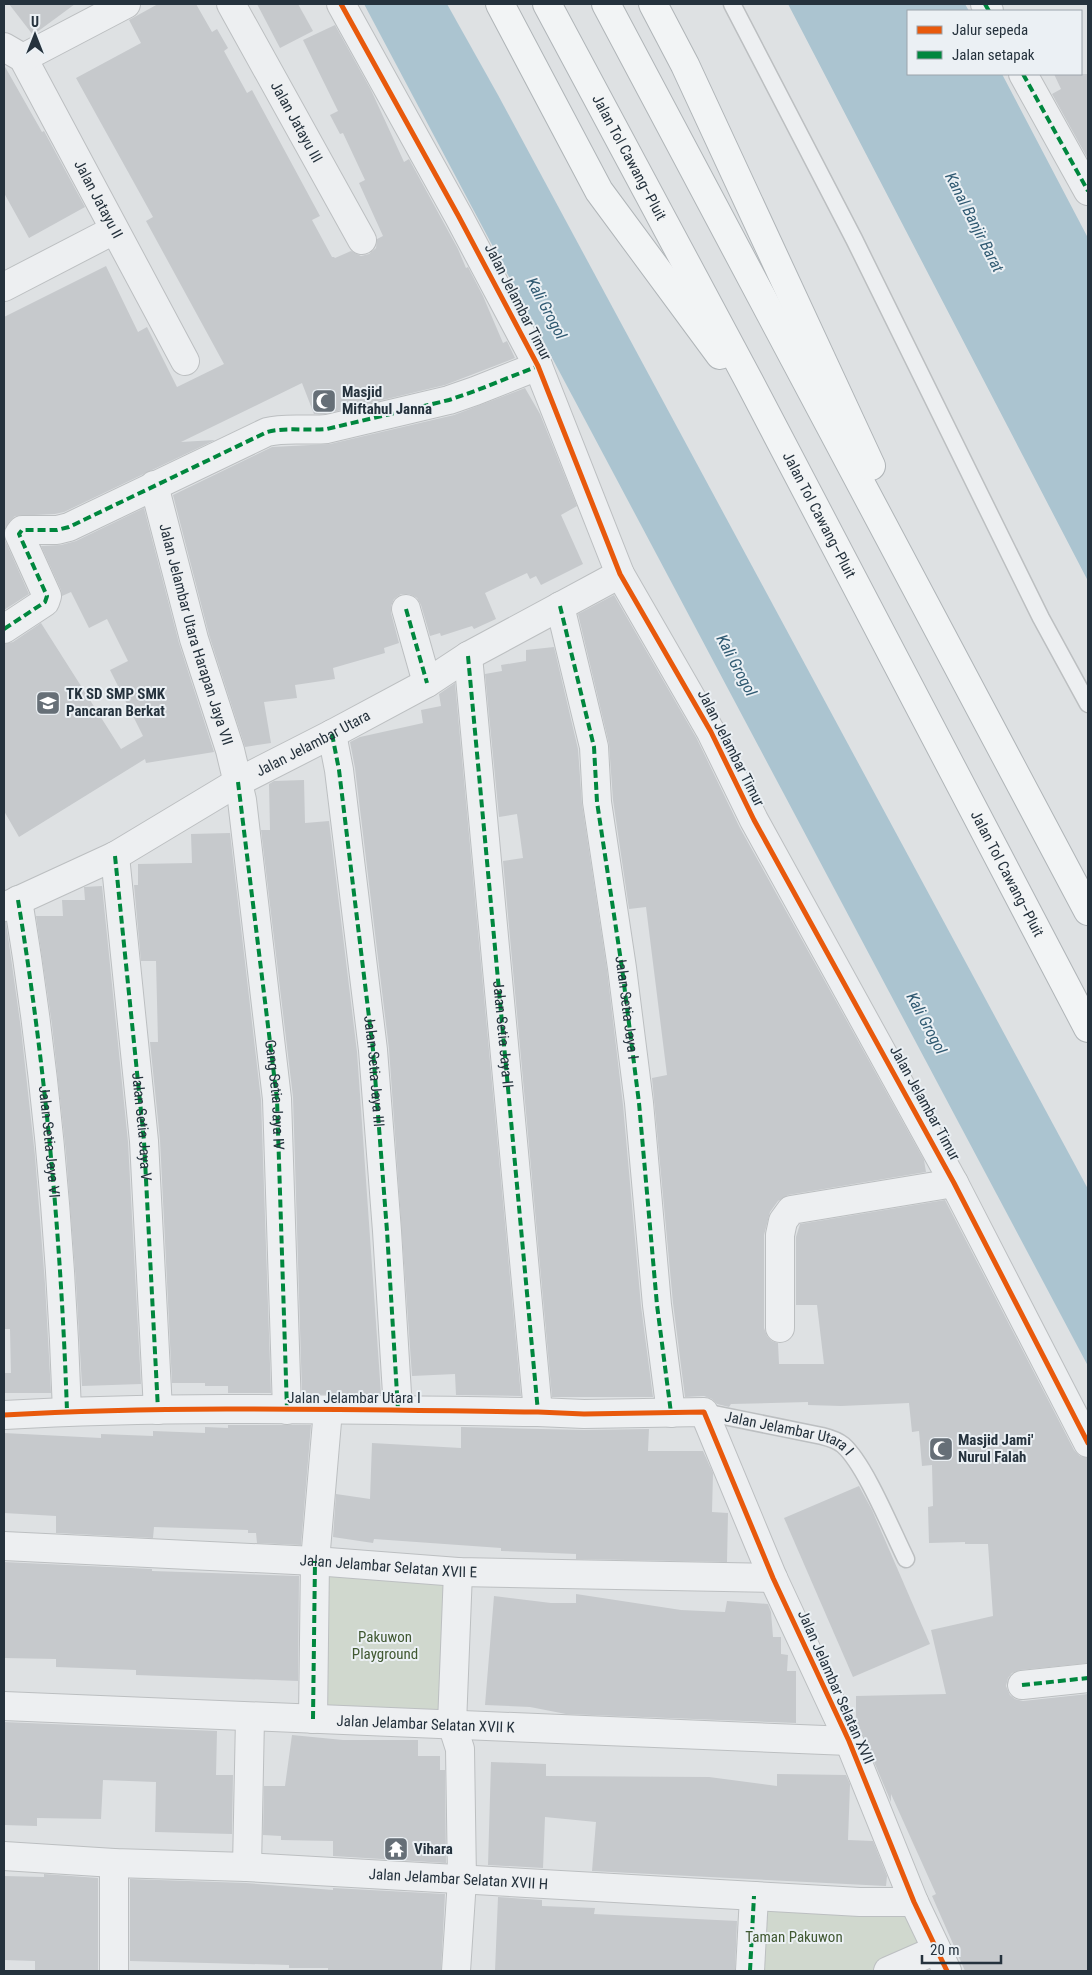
<svg xmlns="http://www.w3.org/2000/svg" width="1092" height="1975" font-family="'Roboto Condensed',sans-serif">
	<style>
		.green { fill: #d0d8ce }
		.water { fill: #abc4d0 }
		.building { fill: #c6c9cc }
		.lines { fill: none; stroke-linecap: round; stroke-linejoin: round }
		.lane-casing { stroke: #bcbfc1; stroke-width: 19 }
		.street-casing { stroke: #bcbfc1; stroke-width: 30 }
		.highway-casing { stroke: #b0b5b8; stroke-width: 30 }
		.lane { stroke: #edeff1; stroke-width: 16 }
		.street { stroke: #edeff1; stroke-width: 28 }
		.highway { stroke: #f2f4f5; stroke-width: 28 }
		.quiet { stroke: #00873e; stroke-width: 4; stroke-dasharray: 8 4; stroke-linecap: butt }
		.cycleway-casing { stroke: #ebf0f4; stroke-width: 8 }
		.cycleway { stroke: #e8590c; stroke-width: 5 }
		.labels { text-anchor: middle; stroke-width: 4; stroke-linejoin: round; paint-order: stroke }
		.street-label { font-size: 15px; fill: #25323d; stroke: #ebf0f4 }
		.poi-label { font-size: 15px; font-weight: bold; fill: #25323d; stroke: #ebf0f4; text-anchor: start }
		.park-label { font-size: 15px; fill: #415932; stroke: #ebf0f4 }
		.water-label { font-size: 16px; font-style: italic; fill: #2f5971; stroke: #ebf0f4 }
	</style>
	<rect width="100%" height="100%" fill="#dee1e3"/>
	<!-- green -->
	<g class="green">
		<polygon points="315,1561 458,1572 452,1724 313,1719"/>
		<polygon points="760,1899 913,1909 936,1952 887,1971 756,1971"/>
	</g>
	<!-- water -->
	<g class="water">
		<polygon points="364,4 447,4 498,95 1088,1189 1088,1366"/>
		<polygon points="788,4 965,4 969,11 908,11 908,74 1002,74 1088,238 1088,581"/>
	</g>
	<!-- building -->
	<g class="building">
		<polygon points="9,4 75,4 33,35"/>
		<polygon points="158,4 196,4 212,32 217,29 228,48 224,51 247,93 252,90 320,216 312,220 332,257 334,257 335,258 351,251 361,256 369,254 376,248 377,239 383,236 359,183 365,180 343,133 340,134 330,115 338,111 303,40 335,25 371,90 404,162 409,159 458,249 466,268 468,267 483,296 503,343 507,341 515,358 445,385 325,414 314,414 302,383 181,442 215,440 64,512 55,514 15,516 10,521 4,531 4,317 106,266 138,332 147,327 177,387 224,364 146,221 153,217 76,78 141,43 129,20"/>
		<polygon points="257,4 298,4 313,31 280,48"/>
		<polygon points="4,65 42,132 44,131 85,207 29,238 4,193"/>
		<polygon points="1054,74 1088,74 1088,159 1052,94 1061,89"/>
		<polygon points="525,388 540,414 577,506 561,515 583,564 541,585 536,576 530,579 527,573 485,593 496,619 474,629 472,626 441,636 440,633 430,636 421,605 417,598 409,594 401,594 394,599 391,606 391,613 399,643 384,648 385,653 333,668 335,679 295,685 297,698 264,702 271,743 245,747 209,635 173,495 272,447 330,444 454,415"/>
		<polygon points="144,508 179,643 214,752 146,763 145,759 19,837 4,811 4,644 13,642 41,623 121,749 143,736 110,670 128,661 107,619 89,628 71,592 62,596 61,590 41,546 61,545 76,541"/>
		<polygon points="4,534 5,540 29,594 4,610"/>
		<polygon points="614,595 697,739 740,828 924,1160 926,1172 788,1195 778,1201 770,1212 764,1235 764,1328 767,1336 772,1341 778,1343 779,1364 824,1364 817,1305 796,1305 796,1237 800,1224 945,1200 1074,1450 1080,1456 1088,1458 1088,1663 1020,1670 1012,1673 1008,1678 1006,1686 1010,1695 1015,1699 1023,1701 1088,1694 1088,1971 965,1971 932,1896 936,1894 891,1794 891,1802 856,1719 856,1696 946,1694 931,1630 993,1616 988,1544 965,1544 965,1542 929,1543 928,1507 933,1506 932,1465 922,1466 919,1431 912,1432 909,1403 841,1406 808,1405 808,1402 731,1404 729,1407 717,1404 712,1399 704,1396 685,1397 673,1303 652,1078 667,1075 646,907 629,909 613,800 609,744 578,614"/>
		<polygon points="554,647 578,749 582,804 607,970 623,1105 641,1306 653,1397 552,1397 503,861 523,858 517,814 499,817 485,674 502,671 501,665 526,661 526,650"/>
		<polygon points="455,683 521,1396 456,1395 455,1374 412,1376 389,1049 355,768 350,742 360,737 423,723 421,710 441,706 439,694"/>
		<polygon points="304,780 305,823 329,821 357,1052 381,1394 302,1394 293,1097 261,830 270,830 269,784 274,781"/>
		<polygon points="230,833 261,1100 271,1393 228,1393 228,1386 205,1386 205,1383 172,1383 160,1140 150,1042 158,1042 156,961 141,961 134,885 138,885 138,864 192,863 191,834"/>
		<polygon points="102,886 128,1142 141,1384 82,1386 76,1282 66,1153 52,1025 36,916 63,916 62,900 85,900 84,887"/>
		<polygon points="4,922 6,922 21,1029 35,1156 45,1284 51,1393 4,1393 4,1373 11,1373 10,1329 4,1329"/>
		<polygon points="228,1425 311,1425 301,1545 257,1543 256,1533 248,1533 248,1530 154,1527 153,1538 56,1533 56,1516 4,1513 4,1433 101,1438 101,1434 153,1436 153,1431 205,1433 205,1427 228,1428"/>
		<polygon points="461,1427 584,1430 649,1429 648,1451 703,1451 713,1473 712,1512 728,1513 727,1562 576,1559 576,1554 501,1551 501,1548 374,1539 373,1543 333,1537 336,1494 370,1499 372,1443 461,1448"/>
		<polygon points="859,1486 872,1510 930,1644 853,1677 784,1518"/>
		<polygon points="4,1562 152,1569 152,1571 299,1576 298,1681 136,1675 136,1670 56,1667 56,1659 4,1658"/>
		<polygon points="576,1594 681,1610 725,1612 727,1601 768,1604 771,1612 773,1637 781,1637 781,1654 788,1655 787,1671 796,1671 796,1723 566,1714 530,1707 485,1705 494,1596 551,1603 576,1603"/>
		<polygon points="4,1722 217,1731 216,1775 233,1775 232,1834 155,1832 156,1782 103,1780 101,1819 37,1818 37,1826 4,1825"/>
		<polygon points="292,1735 343,1740 418,1740 418,1756 440,1756 440,1770 445,1770 446,1863 333,1856 333,1841 281,1840 281,1836 263,1835 264,1786 285,1786"/>
		<polygon points="491,1762 546,1764 546,1776 709,1777 777,1786 777,1774 846,1775 850,1784 848,1840 873,1841 887,1876 886,1886 592,1871 596,1822 545,1817 543,1868 488,1865"/>
		<polygon points="44,1874 98,1878 98,1971 35,1971 35,1961 4,1960 4,1876 44,1877"/>
		<polygon points="130,1879 246,1883 333,1890 333,1888 445,1894 441,1971 328,1971 328,1968 289,1968 289,1965 130,1961"/>
		<polygon points="498,1897 542,1900 542,1906 595,1908 594,1914 737,1921 735,1971 495,1971"/>
	</g>
	<g class="lines">
		<defs>
			<g id="lane">
				<polyline points="732,4 854,239 1041,618 1088,704"/>
				<path id="s1" d="M704,1412L822,1436C830,1438 837,1440 843,1445C865,1464 892,1531 906,1559"/>
			</g>
			<g id="street">
				<path id="s2" d="M231,4L362,240"/>
				<polyline points="341,4 459,217 538,366 620,574 711,732 754,820 954,1183 1088,1443"/>
				<polyline points="985,4 989,11"/>
				<path id="s3" d="M4,47L23,58L185,361"/>
				<polyline points="23,58 126,4"/>
				<polyline points="1023,74 1088,191"/>
				<polyline points="4,287 114,230"/>
				<path id="s4" d="M154,485L194,639L230,750L242,800L277,1099L287,1410"/>
				<path id="s5" d="M560,606L594,747L597,802L622,968L639,1103L657,1305L671,1413"/>
				<polyline points="406,609 427,683"/>
				<path d="M4,629L45,602L47,596L19,534L22,530H57L69,527L267,432C286,427 307,431 327,429L449,400L475,391L538,366"/>
				<polyline points="468,656 538,1412"/>
				<polyline points="332,734 339,770 373,1050 387,1231 398,1410"/>
				<polyline points="115,856 144,1141 158,1410"/>
				<path id="s6" d="M18,900C46,1069 61,1240 67,1411"/>
				<path id="s7" d="M4,907L115,856L238,782L332,734L427,683L468,656L620,574"/>
				<polyline points="780,1328 780,1235 783,1221 791,1210 954,1183"/>
				<path d="M4,1415C181,1405 360,1410 538,1412L584,1414L704,1412L773,1578L849,1741L914,1902L947,1971"/>
				<path id="s8" d="M4,1546L315,1561L458,1572L773,1578"/>
				<polyline points="1022,1685 1088,1678"/>
				<path id="s9" d="M4,1706C285,1720 567,1729 849,1741"/>
				<polyline points="313,1719 315,1561 328,1410"/>
				<path id="s10" d="M4,1856L114,1863L247,1867L860,1902H914"/>
				<polyline points="114,1863 114,1971"/>
				<polyline points="247,1867 250,1718"/>
				<polyline points="456,1971 462,1880 460,1749 452,1724 458,1572"/>
				<polyline points="750,1971 754,1896"/>
				<polyline points="888,1971 936,1950"/>
			</g>
			<g id="highway">
				<polyline points="500,4 599,191 720,355"/>
				<path id="s11" d="M547,4L749,381L1088,1028"/>
				<polyline points="606,4 1088,911"/>
				<polyline points="653,4 685,65 871,466"/>
			</g>
		</defs>
		<!-- lane casing -->
		<use href="#lane" class="lane-casing"/>
		<!-- street casing -->
		<use href="#street" class="street-casing"/>
		<!-- highway casing -->
		<use href="#highway" class="highway-casing"/>
		<!-- lane -->
		<use href="#lane" class="lane"/>
		<!-- street -->
		<use href="#street" class="street"/>
		<!-- highway -->
		<use href="#highway" class="highway"/>
		<!-- quiet -->
		<g class="quiet">
			<polyline points="985,4 989,11"/>
			<polyline points="1023,74 1088,191"/>
			<polyline points="560,606 594,747 597,802 622,968 639,1103 657,1305 671,1413"/>
			<polyline points="406,609 427,683"/>
			<path d="M4,629L45,602L47,596L19,534L22,530H57L69,527L267,432C286,427 307,431 327,429L449,400L475,391L538,366"/>
			<path id="s12" d="M468,656L538,1412"/>
			<path id="s13" d="M332,734L339,770L373,1050L387,1231L398,1410"/>
			<polyline points="238,782 277,1099 287,1410"/>
			<path id="s14" d="M115,856L144,1141L158,1410"/>
			<path d="M18,900C46,1069 61,1240 67,1411"/>
			<polyline points="1022,1685 1088,1678"/>
			<polyline points="313,1719 315,1561"/>
			<polyline points="750,1971 754,1896"/>
		</g>
		<defs>
			<g id="cycleway">
				<polyline points="341,4 459,217 538,366 620,574 711,732 754,820 954,1183 1088,1443"/>
				<path d="M4,1415C181,1405 360,1410 538,1412L584,1414L704,1412L773,1578L849,1741L914,1902L947,1971"/>
			</g>
		</defs>
		<!-- cycleway casing -->
		<use href="#cycleway" class="cycleway-casing"/>
		<!-- cycleway -->
		<use href="#cycleway" class="cycleway"/>
	</g>
	<!-- icons -->
	<defs>
		<symbol id="mosque-square" viewBox="-11 -11 22 22"><rect x="-9" y="-9" width="18" height="18" rx="4" fill="#666f77" stroke="#ebf0f4"/><path d="M3.5-4.9A6 6 0 1 0 3.5 4.9A5 5 0 1 1 3.5-4.9Z" fill="#fff"/></symbol>
		<symbol id="school-square" viewBox="-11 -11 22 22"><rect x="-9" y="-9" width="18" height="18" rx="4" fill="#666f77" stroke="#ebf0f4"/><path d="M0-5L7-2L0 1L-7-2ZM-4 1L0 2.5L4 1V4Q0 6-4 4Z" fill="#fff"/></symbol>
		<symbol id="temple-square" viewBox="-11 -11 22 22"><rect x="-9" y="-9" width="18" height="18" rx="4" fill="#666f77" stroke="#ebf0f4"/><path d="M0-6L5-2H3V0L6.5 2.5H4V6H1.5V3h-3V6H-4V2.5H-6.5L-3 0V-2H-5Z" fill="#fff"/></symbol>
	</defs>
	<g fill-rule="evenodd">
		<use href="#mosque-square" x="310" y="387" width="28" height="28"/>
		<use href="#school-square" x="34" y="689" width="28" height="28"/>
		<use href="#mosque-square" x="927" y="1435" width="28" height="28"/>
		<use href="#temple-square" x="382" y="1835" width="28" height="28"/>
	</g>
	<g class="labels">
		<!-- street labels -->
		<g class="street-label">
			<text dy="5" stroke="none"><textPath href="#s2" startOffset="135">Jalan Jatayu III</textPath></text>
			<text dy="5" stroke="none"><textPath href="#s11" startOffset="174">Jalan Tol Cawang–Pluit</textPath></text>
			<text dy="5" stroke="none"><textPath href="#s3" startOffset="182">Jalan Jatayu II</textPath></text>
			<text transform="translate(518 302) rotate(63)" y="5">Jalan Jelambar Timur</text>
			<text dy="5" stroke="none"><textPath href="#s11" startOffset="579">Jalan Tol Cawang–Pluit</textPath></text>
			<text dy="5" stroke="none"><textPath href="#s4" startOffset="155">Jalan Jelambar Utara Harapan Jaya VII</textPath></text>
			<text dy="5" stroke="none"><textPath href="#s7" startOffset="350">Jalan Jelambar Utara</textPath></text>
			<text transform="translate(731 748) rotate(63)" y="5">Jalan Jelambar Timur</text>
			<text dy="5" stroke="none"><textPath href="#s11" startOffset="984">Jalan Tol Cawang–Pluit</textPath></text>
			<text dy="5" stroke="none"><textPath href="#s5" startOffset="408">Jalan Setia Jaya I</textPath></text>
			<text dy="5" stroke="none"><textPath href="#s12" startOffset="380">Jalan Setia Jaya II</textPath></text>
			<text dy="5" stroke="none"><textPath href="#s13" startOffset="340">Jalan Setia Jaya III</textPath></text>
			<text dy="5" stroke="none"><textPath href="#s4" startOffset="624">Gang Setia Jaya IV</textPath></text>
			<text transform="translate(925 1103) rotate(61)" y="5">Jalan Jelambar Timur</text>
			<text dy="5" stroke="none"><textPath href="#s14" startOffset="272">Jalan Setia Jaya V</textPath></text>
			<text dy="5" stroke="none"><textPath href="#s6" startOffset="244">Jalan Setia Jaya VI</textPath></text>
			<text x="354" y="1403">Jalan Jelambar Utara I</text>
			<text dy="5" stroke="none"><textPath href="#s1" startOffset="88">Jalan Jelambar Utara I</textPath></text>
			<text dy="5" stroke="none"><textPath href="#s8" startOffset="385">Jalan Jelambar Selatan XVII E</textPath></text>
			<text transform="translate(836 1687) rotate(66)" y="5">Jalan Jelambar Selatan XVII</text>
			<text dy="5" stroke="none"><textPath href="#s9" startOffset="422">Jalan Jelambar Selatan XVII K</textPath></text>
			<text dy="5" stroke="none"><textPath href="#s10" startOffset="455">Jalan Jelambar Selatan XVII H</textPath></text>
		</g>
		<!-- poi labels -->
		<g class="poi-label">
			<text x="342" y="397">Masjid<tspan x="342" dy="17">Miftahul Janna</tspan></text>
			<text x="66" y="699">TK SD SMP SMK<tspan x="66" dy="17">Pancaran Berkat</tspan></text>
			<text x="958" y="1445">Masjid Jami'<tspan x="958" dy="17">Nurul Falah</tspan></text>
			<text x="414" y="1854">Vihara</text>
		</g>
		<!-- park labels -->
		<g class="park-label">
			<text x="385" y="1642">Pakuwon<tspan x="385" dy="17">Playground</tspan></text>
			<text x="794" y="1942">Taman Pakuwon</text>
		</g>
		<!-- water labels -->
		<g class="water-label">
			<text transform="translate(975 222) rotate(63)" y="6">Kanal Banjir Barat</text>
			<text transform="translate(547 308) rotate(62)" y="6">Kali Grogol</text>
			<text transform="translate(737 665) rotate(62)" y="6">Kali Grogol</text>
			<text transform="translate(927 1023) rotate(62)" y="6">Kali Grogol</text>
		</g>
	</g>
	<!-- border -->
	<rect width="1092" height="1975" fill="none" stroke="#25323d" stroke-width="10"/>
	<!-- legend -->
	<rect x="907" y="10" width="175" height="65" fill="#ebf0f4" stroke="#9ca4ab"/>
	<rect x="917" y="26" width="25" height="8" fill="#e8590c" stroke="#9ca4ab"/>
	<text x="952" y="35" font-size="15" fill="#25323d">Jalur sepeda</text>
	<rect x="917" y="51" width="25" height="8" fill="#00873e" stroke="#9ca4ab"/>
	<text x="952" y="60" font-size="15" fill="#25323d">Jalan setapak</text>
	<!-- north arrow -->
	<g transform="translate(35 35)" stroke="#ebf0f4" stroke-width="4" paint-order="stroke">
	<path d="M0-4L9 19L0 12L-9 19Z" fill="#25323d"/>
	<text y="-8" font-size="14" font-weight="bold" text-anchor="middle" fill="#25323d">U</text>
	</g>
	<!-- scale -->
	<path d="M922 1955v8h79v-8" fill="none" stroke="#25323d" stroke-width="2.5"/>
	<text x="930" y="1955" font-size="15" fill="#25323d" stroke="#ebf0f4" stroke-width="4" paint-order="stroke">20 m</text>
</svg>
